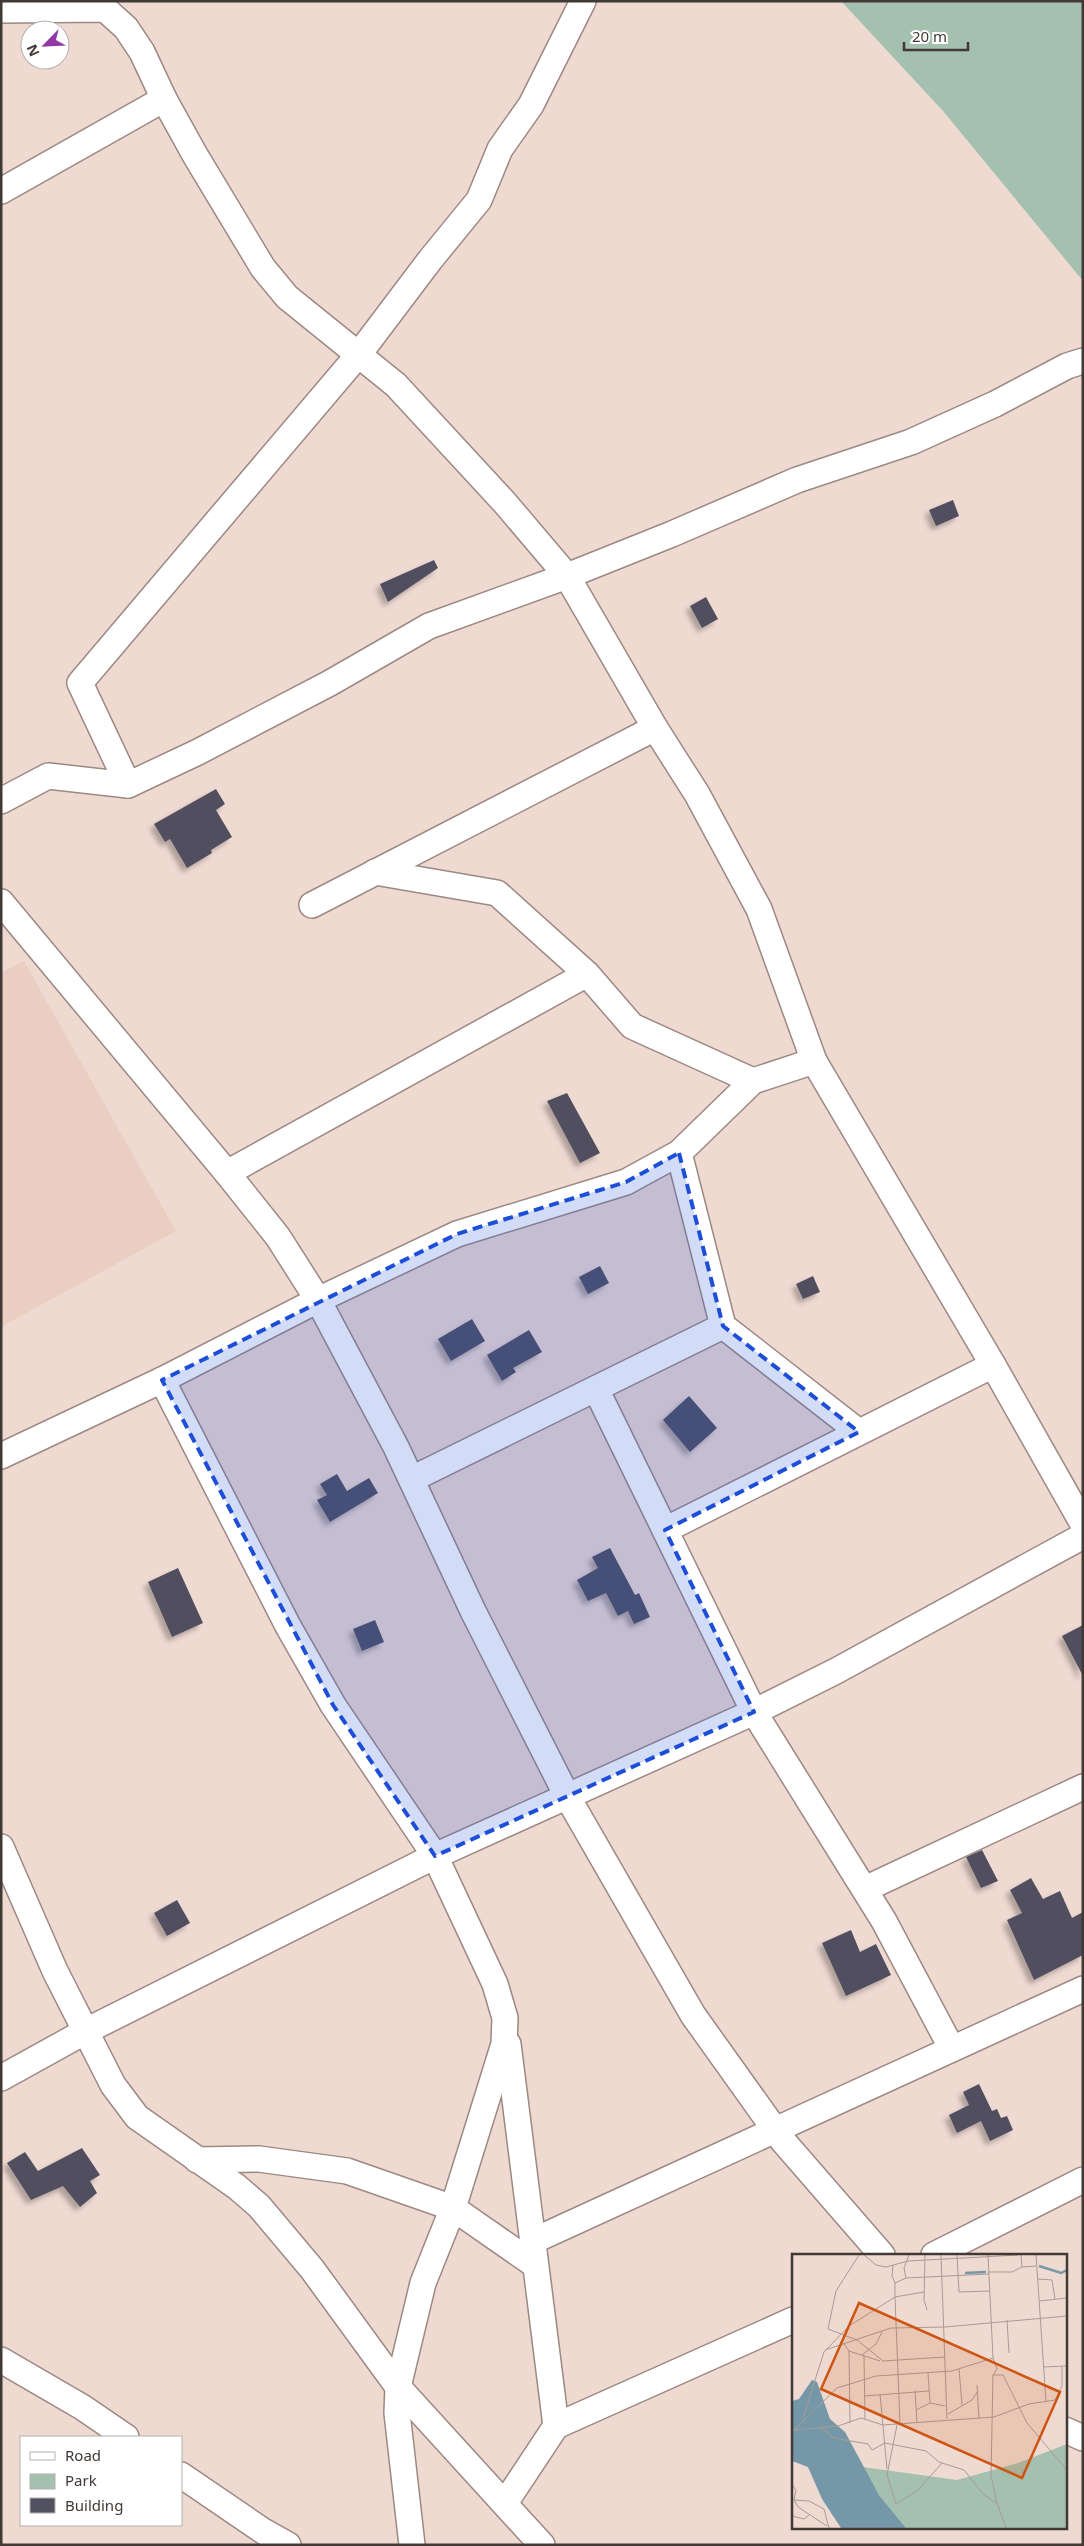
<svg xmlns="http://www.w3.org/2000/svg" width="1084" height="2546" font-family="'Noto Sans',sans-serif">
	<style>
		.built { fill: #eacec2 }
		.green { fill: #a4c1b0 }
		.building { fill: #51505f; filter: url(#shadow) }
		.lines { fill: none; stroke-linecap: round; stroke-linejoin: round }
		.street-casing { stroke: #9c8982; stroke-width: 28 }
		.street { stroke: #fff; stroke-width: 25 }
		.marked { fill: #1d4ed8; fill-opacity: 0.2; stroke: #1d4ed8; stroke-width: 4; stroke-dasharray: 10 6; stroke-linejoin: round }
		.inset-river { fill: none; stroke: #7598a8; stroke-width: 2.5 }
		.inset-road { fill: none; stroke: #a99a93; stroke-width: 1 }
		.view { fill: #cf5412; fill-opacity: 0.15; stroke: #cf5412; stroke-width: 2.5 }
		.inset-edge { fill: none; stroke: #413935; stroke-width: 2.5 }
	</style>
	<defs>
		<filter id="shadow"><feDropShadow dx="-4.5" dy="4.5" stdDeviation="2.5" flood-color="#0004"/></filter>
	</defs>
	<rect width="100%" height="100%" fill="#efdad2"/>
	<!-- built -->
	<polygon class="built" points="24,961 176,1231 1,1327 1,973"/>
	<!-- green -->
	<polygon class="green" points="841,1 1083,1 1083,281 943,111"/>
	<!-- building -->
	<g class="building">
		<polygon points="953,500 959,516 936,526 929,510"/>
		<polygon points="434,560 438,568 388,602 380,584"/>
		<polygon points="706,597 718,619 702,628 690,606"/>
		<polygon points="216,789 225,804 216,810 232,837 211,850 212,853 187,868 170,839 165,842 154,824"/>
		<polygon points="567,1093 600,1153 580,1163 547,1101"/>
		<polygon points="600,1266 609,1283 588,1294 579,1277"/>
		<polygon points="813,1276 820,1292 803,1299 796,1284"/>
		<polygon points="472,1319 485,1341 451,1361 438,1339"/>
		<polygon points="529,1330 542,1352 513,1368 516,1372 502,1381 487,1355"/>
		<polygon points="689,1396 717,1428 690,1452 663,1420"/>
		<polygon points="337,1474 347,1491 369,1478 378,1493 330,1522 317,1500 327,1495 320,1484"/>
		<polygon points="610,1548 635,1595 639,1593 650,1617 634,1624 628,1611 618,1616 606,1593 588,1601 577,1580 598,1568 592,1557"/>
		<polygon points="178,1568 203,1623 172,1637 148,1582"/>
		<polygon points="375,1620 384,1642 362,1651 353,1629"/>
		<polygon points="1083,1625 1083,1676 1062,1636"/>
		<polygon points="982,1850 998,1881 981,1888 966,1857"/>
		<polygon points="1031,1878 1043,1899 1060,1891 1072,1918 1083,1912 1083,1955 1034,1980 1007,1920 1022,1913 1010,1890"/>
		<polygon points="177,1900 190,1923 167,1936 154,1913"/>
		<polygon points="851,1930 860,1952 876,1944 891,1975 846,1996 822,1943"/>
		<polygon points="979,2084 992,2111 997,2109 1001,2118 1007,2116 1013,2130 990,2141 981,2121 957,2133 949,2115 969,2105 963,2092"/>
		<polygon points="82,2148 100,2175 90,2181 97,2193 80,2207 63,2186 31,2200 7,2163 25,2152 38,2171"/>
	</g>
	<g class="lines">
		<defs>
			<g id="street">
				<polyline points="1,10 105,9 126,28 142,52 164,99 195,155 263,268 287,297 396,385 505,503 567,576 655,728 697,794 759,909 814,1061 993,1365 1083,1524"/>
				<polyline points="1,191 164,99"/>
				<polyline points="128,785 80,683 359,354 430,260 479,200 500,149 531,105 583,1"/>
				<polyline points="1,801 48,776 128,785 198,752 330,683 429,626 567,576 672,534 797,480 911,442 995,404 1067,366 1083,361"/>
				<polyline points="375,872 497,893 587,974 632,1026 753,1081"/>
				<polyline points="1,902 227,1173 278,1237 318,1300 396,1447 473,1611 567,1796 693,2015 783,2141 882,2255"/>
				<polyline points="312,905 655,728"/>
				<polyline points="679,1153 723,1326 859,1432"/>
				<polyline points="227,1173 587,974"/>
				<polyline points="162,1380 288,1626 333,1705 435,1856 495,1984 505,2018 504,2044 453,2208 423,2283 398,2387 397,2413 412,2545"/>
				<polyline points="596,1389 754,1712 884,1921 952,2049"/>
				<polyline points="1,1456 162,1380 318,1300 457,1234 626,1182 679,1153 753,1081 814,1061"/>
				<polyline points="412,1479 723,1326"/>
				<polyline points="665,1530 993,1365"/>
				<polyline points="1,1847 55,1971 113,2085 137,2117 237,2187 259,2206 312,2269 398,2387 542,2545"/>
				<polyline points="865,1889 1083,1787"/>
				<polyline points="508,2044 556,2426"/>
				<polyline points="1,2078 86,2031 435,1856 754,1712 836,1671 1083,1536"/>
				<polyline points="197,2160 259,2159 347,2171 453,2208 535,2265"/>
				<polyline points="533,2241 1083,1989"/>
				<polyline points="934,2255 1083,2180"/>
				<polyline points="1,2360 82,2407 126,2437"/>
				<polyline points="1065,2430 1083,2438"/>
				<polyline points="181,2475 263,2531 288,2545"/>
				<polyline points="505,2503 556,2426 793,2320"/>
			</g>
		</defs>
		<!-- street casing -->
		<use href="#street" class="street-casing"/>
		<!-- street -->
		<use href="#street" class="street"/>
	</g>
	<!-- marked area -->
	<path class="marked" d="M679,1153L723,1326L859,1432L665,1530L754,1712L435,1856L333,1705L162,1380L457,1234L626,1182Z"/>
	<!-- overview -->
	<g transform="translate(792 2254)">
		<rect width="275" height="275" fill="#efdad2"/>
		<path d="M275,190V274H114L87,241L71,213L165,226L226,209Z" fill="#a4c1b0"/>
		<path d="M20,126L25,128L38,165L53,178L87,241L114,274H49L30,245L16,213L0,207V147L7,145Z" fill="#7598a8"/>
		<path class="inset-river" d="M247,12L269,19L275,16M173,19L194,18"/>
		<path class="inset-road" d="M67,1L44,37L36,75L65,86L91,107L153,103M72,1L84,11L94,13L116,7L226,1M133,1L132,46L135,56M149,1L155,165M165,1L167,38L198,37M196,1L201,104L205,115L201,121L199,222L205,249M244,1L254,148M101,11L100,22L103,29M230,13L245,12M196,18H220L230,13L229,1M114,24L197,20M246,25L260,26L263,45M247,47L275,44M215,66L217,99M52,90L57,97L58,169M33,96L99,74L153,73L275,62M57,97L88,107M70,101L84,90L90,78M72,102L73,165M251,113L275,112M167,115L170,151M136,119L138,149M201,121H211L235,169L275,216M185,131L187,165M123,137L125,169M88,140L95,215M72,142L137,137M124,156L138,149L153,152M156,160L180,146L186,137M11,164L32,98L57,72L103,43V29L114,24L112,14L117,1M108,170L103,43L132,38M105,171L95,221L104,250L126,236L150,209M29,174L42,184L76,190L80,196L93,189L134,197L147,208L172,216L192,241L204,249M2,176L46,172L69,164L91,171L202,163L237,150L263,146L270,132V113M1,177L45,134L84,122L160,117L201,104M0,231L4,236L2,246L6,253L35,272M2,246L17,247L32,255L37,274M205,249L214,274M0,262L12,265L17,261"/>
		<path class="view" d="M67,49L268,138L230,224L29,135Z"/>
		<rect width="275" height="275" class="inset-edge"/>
	</g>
	<!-- border -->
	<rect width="1084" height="2546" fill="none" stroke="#413935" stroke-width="5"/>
	<!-- legend -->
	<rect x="20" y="2436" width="162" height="90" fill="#ffffff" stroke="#b3b0ae"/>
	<rect x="30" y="2452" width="25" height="8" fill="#ffffff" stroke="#b3b0ae"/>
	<text x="65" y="2461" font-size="15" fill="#413935">Road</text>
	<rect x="30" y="2474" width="25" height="15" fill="#a4c1b0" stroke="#b3b0ae"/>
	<text x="65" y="2486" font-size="15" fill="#413935">Park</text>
	<rect x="30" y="2498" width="25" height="15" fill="#51505f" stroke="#b3b0ae"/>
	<text x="65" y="2511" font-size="15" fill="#413935">Building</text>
	<!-- north arrow -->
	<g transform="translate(45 45) rotate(246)"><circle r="24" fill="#ffffff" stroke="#b3b0ae"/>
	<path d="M0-4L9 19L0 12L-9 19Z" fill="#9038a4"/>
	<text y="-8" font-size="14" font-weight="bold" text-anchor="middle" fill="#413935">N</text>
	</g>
	<!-- scale -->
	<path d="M904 42v8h64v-8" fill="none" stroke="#413935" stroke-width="2.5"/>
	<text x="912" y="42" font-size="15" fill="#413935" stroke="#ffffff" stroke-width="4" paint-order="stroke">20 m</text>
</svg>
